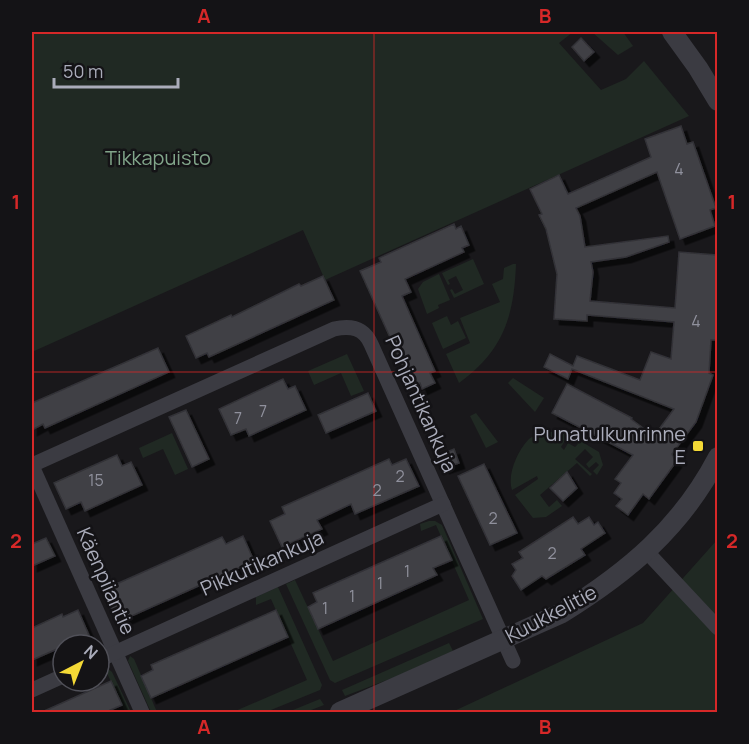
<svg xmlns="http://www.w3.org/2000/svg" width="749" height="744" font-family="Manrope,sans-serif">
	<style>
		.green { fill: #202923 }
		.building { fill: #404045; stroke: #333237; stroke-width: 1.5; filter: url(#shadow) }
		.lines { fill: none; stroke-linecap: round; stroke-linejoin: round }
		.minor { stroke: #3b3b42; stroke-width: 15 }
		.tertiary { stroke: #3b3b42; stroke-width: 20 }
		.grid { fill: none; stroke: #d62828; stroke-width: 1.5; stroke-opacity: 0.55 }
		.poi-dot { fill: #f4d936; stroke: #141316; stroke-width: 2 }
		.labels { text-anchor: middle; stroke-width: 5; stroke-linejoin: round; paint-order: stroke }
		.number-label { font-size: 16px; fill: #90919d }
		.park-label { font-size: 20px; fill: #81a58a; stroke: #141316 }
		.street-label { font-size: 20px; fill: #aaacba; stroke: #141316 }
		.poi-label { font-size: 20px; fill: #aaacba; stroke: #141316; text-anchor: end }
		.neatline { fill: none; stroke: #d62828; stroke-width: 2 }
		.grid-label { font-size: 20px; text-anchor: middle; font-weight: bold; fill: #d62828 }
	</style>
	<defs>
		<filter id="shadow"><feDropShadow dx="5.5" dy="5.5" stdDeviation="0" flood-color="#0009"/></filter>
	</defs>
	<rect width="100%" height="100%" fill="#19181b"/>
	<!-- green -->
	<g class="green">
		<polygon points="32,32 573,32 559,43 601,90 626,79 644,61 689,116 325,280 303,230 32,352"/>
		<polygon points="592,32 623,32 633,46 618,55"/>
		<polygon points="473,259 484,284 454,298 450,290 452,289 455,294 463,290 456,276 448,280 450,284 448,285 442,273"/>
		<path d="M513,264H516C514,317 503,351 459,383L446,354L470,343L460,318L500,302L492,284L503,279L504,268Z"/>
		<polygon points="439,274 450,300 438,305 439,308 427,314 418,289 423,282"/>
		<polygon points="447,316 451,325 458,321 466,338 443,349 432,323"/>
		<polygon points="347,354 364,391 351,396 341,373 314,385 308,371"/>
		<polygon points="513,378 544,398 535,412 508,383"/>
		<polygon points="476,413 498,442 486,448 470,416"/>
		<path d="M546,432H561L569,434L561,447L564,450L568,443L575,447L578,444L571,439L572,436L599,452L603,465L597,475L593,471L599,465L596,462L589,468L586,464L593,457L585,449L575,459L592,474L590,476L577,463L540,495L549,507L557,500L562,506L546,517L533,518L515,495L538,479L537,476L512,490C507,475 517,452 528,440C532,436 540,434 546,432Z"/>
		<polygon points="172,433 188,469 175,475 163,449 143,458 139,448"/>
		<polygon points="429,521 435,521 442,525 483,619 335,683 330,680 286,584 295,580 333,661 469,600 436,525 421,531 420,524"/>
		<polygon points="717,540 717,712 452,712 643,623"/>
		<polygon points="278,587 322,685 320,690 266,712 233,712 307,680 271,599 256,605 256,597"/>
		<polygon points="449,643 453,651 395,677 345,696 342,690"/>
		<polygon points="130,656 134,659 157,712 151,712 128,661"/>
		<polygon points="99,668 107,668 112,672 131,712 125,712 106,671 99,674"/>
		<polygon points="320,699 324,705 306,712 288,712"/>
	</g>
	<!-- building -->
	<g class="building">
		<polygon points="581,38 594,52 584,61 572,47"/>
		<polygon points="681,126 687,144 693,142 716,208 710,210 715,226 680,239 657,172 576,208 580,216 585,247 668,236 669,242 626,257 591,262 593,272 590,301 675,308 679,252 717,255 717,340 711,340 709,373 713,375 696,422 672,454 676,462 649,499 643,494 628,515 616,506 622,499 614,493 621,483 615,479 633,455 552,413 567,384 632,418 631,419 654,436 674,409 572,369 568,379 544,367 550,354 573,366 577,356 640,380 651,352 671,359 674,322 587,315 587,321 554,319 557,274 546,229 539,215 542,214 530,189 559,175 568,194 651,157 645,139"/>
		<polygon points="454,224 456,229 461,226 469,245 462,248 464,252 405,279 411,292 402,296 435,371 430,373 435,383 422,389 420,383 412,386 360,271 381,262 379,258"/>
		<polygon points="323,276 334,300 209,357 207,353 196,358 186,336 231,315 232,317 299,284 301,286"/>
		<polygon points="158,348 169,372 45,428 43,424 32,430 32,403"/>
		<polygon points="283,379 288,389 295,386 306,410 249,436 246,429 231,435 219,409"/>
		<polygon points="368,393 376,411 326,433 318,415"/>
		<polygon points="186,410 209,459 192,467 169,417"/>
		<polygon points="454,449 459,463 444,468 440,455"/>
		<polygon points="117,455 122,466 131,462 142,485 85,511 81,502 66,509 54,483"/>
		<polygon points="389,459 392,465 406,459 419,486 355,514 351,504 317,520 322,529 282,547 270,521 285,514 282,507"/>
		<polygon points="484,464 517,533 490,545 458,476"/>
		<polygon points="567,472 577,488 563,501 550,488"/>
		<polygon points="573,517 578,524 589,517 594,525 598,522 605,533 581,549 585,555 546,579 542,576 521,590 512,576 516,570 512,564 523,558 519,552"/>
		<polygon points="243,536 254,561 125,619 120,609 113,612 103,590 222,537 226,544"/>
		<polygon points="441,536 452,560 433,568 437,575 318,629 308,607 317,602 313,593"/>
		<polygon points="46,538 55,556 32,566 32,544"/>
		<polygon points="78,610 89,635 32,660 32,628 62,614 63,617"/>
		<polygon points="276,610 288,637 151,698 141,676 153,670 151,665"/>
		<polygon points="111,681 122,705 106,712 42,712"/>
	</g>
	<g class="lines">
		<!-- minor -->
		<g class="minor">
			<path d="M32,465L334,329C351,325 364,328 371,344L513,661"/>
			<polyline points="32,466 142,712"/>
			<polyline points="647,552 718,628"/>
			<polyline points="99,660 443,504"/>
			<polyline points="32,690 63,676"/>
		</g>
		<!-- tertiary -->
		<g class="tertiary">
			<polyline points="672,32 698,68 718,101"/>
			<path d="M340,712L562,613C628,572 681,528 718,457"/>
		</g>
	</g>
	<!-- grid -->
	<path class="grid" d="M374,32V712M32,372H718"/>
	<!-- markers -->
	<rect class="poi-dot" x="692" y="440" width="12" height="12" rx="3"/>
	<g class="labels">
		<!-- number labels -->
		<g class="number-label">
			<text x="679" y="175">4</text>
			<text x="696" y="327">4</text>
			<text x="263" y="417">7</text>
			<text x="238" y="424">7</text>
			<text x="400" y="482">2</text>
			<text x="96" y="486">15</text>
			<text x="377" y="496">2</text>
			<text x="493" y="524">2</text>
			<text x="552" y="559">2</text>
			<text x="407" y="577">1</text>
			<text x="380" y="589">1</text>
			<text x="352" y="602">1</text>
			<text x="325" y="614">1</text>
		</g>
		<!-- park labels -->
		<g class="park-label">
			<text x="158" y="165">Tikkapuisto</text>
		</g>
		<!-- street labels -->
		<g class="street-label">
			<text transform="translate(421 404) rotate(66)" y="7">Pohjantikankuja</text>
			<text transform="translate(262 563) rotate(-24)" y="7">Pikkutikankuja</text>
			<text transform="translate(106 581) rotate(66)" y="7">Käenpiiantie</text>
			<text transform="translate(551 614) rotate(-28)" y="7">Kuukkelitie</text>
		</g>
		<!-- poi labels -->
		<g class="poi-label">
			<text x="686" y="441">Punatulkunrinne<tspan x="686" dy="23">E</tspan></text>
		</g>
	</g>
	<!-- border -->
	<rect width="749" height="744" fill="none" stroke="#141316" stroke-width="66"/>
	<!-- north arrow -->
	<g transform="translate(81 663) rotate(42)"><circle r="28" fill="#141316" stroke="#505058" stroke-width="1.5"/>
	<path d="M0-4.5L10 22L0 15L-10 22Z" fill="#f4d936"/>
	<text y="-9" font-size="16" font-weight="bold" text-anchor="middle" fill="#aaacba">N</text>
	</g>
	<!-- scale -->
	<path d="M54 78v9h124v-9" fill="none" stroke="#aaacba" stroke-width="3"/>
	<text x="63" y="78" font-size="18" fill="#aaacba" stroke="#141316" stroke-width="4.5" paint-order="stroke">50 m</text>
	<rect x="33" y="33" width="683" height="678" class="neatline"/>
	<g class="grid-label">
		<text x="204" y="23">A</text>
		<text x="545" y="23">B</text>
		<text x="16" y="209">1</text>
		<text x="732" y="209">1</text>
		<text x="16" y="548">2</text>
		<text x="732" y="548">2</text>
		<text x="204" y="734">A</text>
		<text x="545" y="734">B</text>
	</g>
</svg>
